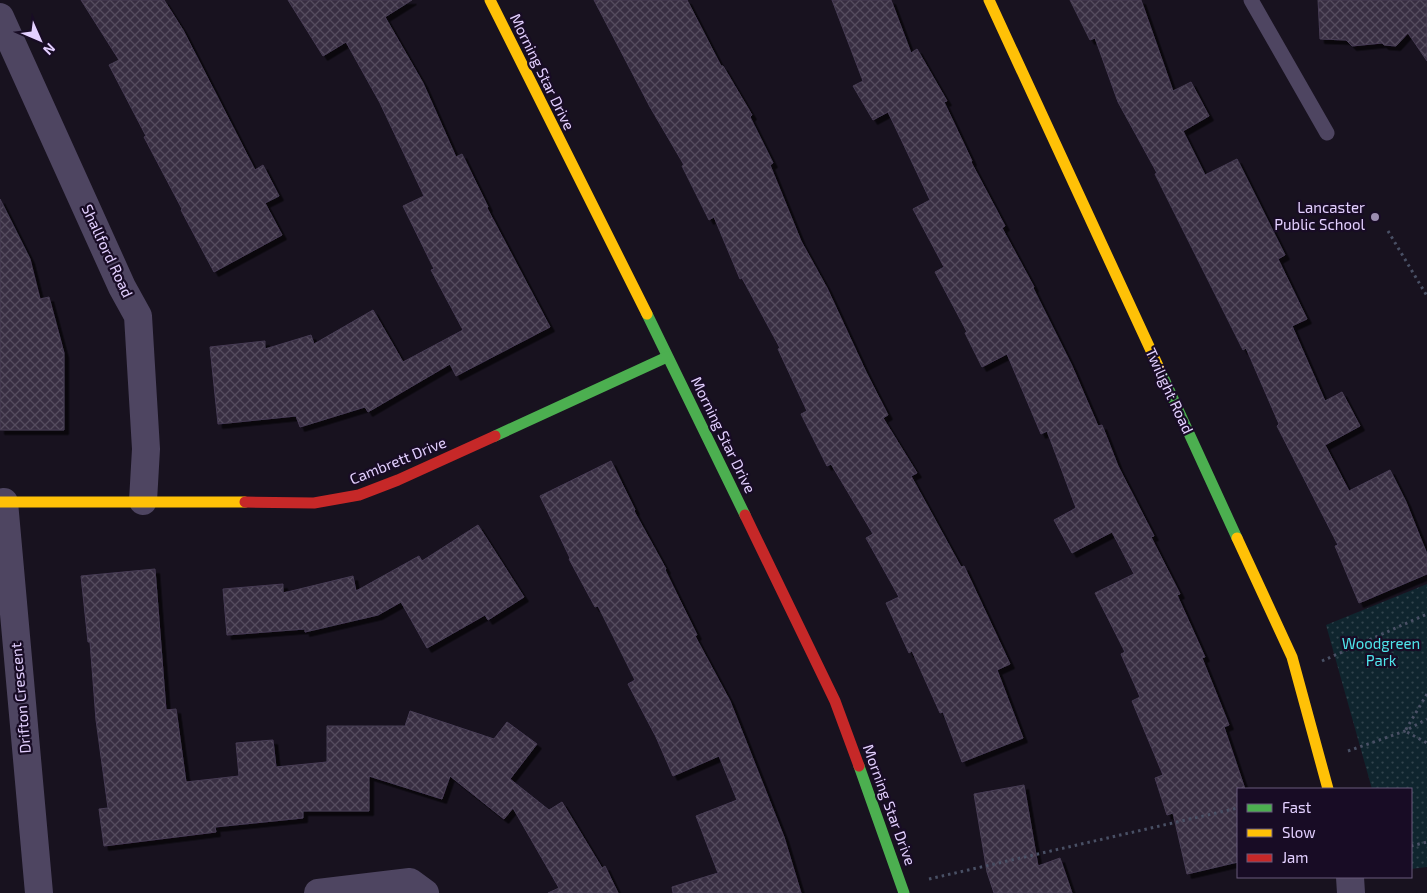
<svg xmlns="http://www.w3.org/2000/svg" width="1427" height="893" font-family="'Exo 2',sans-serif">
	<style>
		.park { fill: url(#park-dots) }
		.building { fill: url(#building-cross-hatch); stroke: #473c54; filter: url(#shadow) }
		.lines { fill: none; stroke-linecap: round; stroke-linejoin: round }
		.path { stroke: #495065; stroke-width: 3; stroke-dasharray: 2.5 4; stroke-linecap: butt }
		.lane { stroke: #4e4561; stroke-width: 15 }
		.street { stroke: #4e4561; stroke-width: 28 }
		.fast { stroke: #4caf50; stroke-width: 11 }
		.slow { stroke: #ffc107; stroke-width: 11 }
		.jam { stroke: #c62828; stroke-width: 11 }
		.poi-dot { fill: #9c8eb1; stroke: #180c25; stroke-width: 2 }
		.labels { text-anchor: middle; stroke-width: 4.5; stroke-linejoin: round; paint-order: stroke }
		.street-label { font-size: 15px; fill: #e3d0ff; stroke: #180c25 }
		.poi-label { font-size: 15px; fill: #e3d0ff; stroke: #180c25; text-anchor: end }
		.park-label { font-size: 15px; fill: #4fe6ec; stroke: #180c25 }
	</style>
	<defs>
		<pattern id="park-dots" width="8" height="8" patternUnits="userSpaceOnUse" patternTransform="scale(1.25)"><rect width="8" height="8" fill="#0f252e"/><path d="M2 2h.1M6 6h.1" fill="none" stroke="#32444d" stroke-width="1.8" stroke-linecap="round"/></pattern>
		<pattern id="building-cross-hatch" width="8" height="8" patternUnits="userSpaceOnUse" patternTransform="scale(1.25)"><rect width="8" height="8" fill="#382f42"/><path d="M0 0l8 8M0 8l8-8" fill="none" stroke="#554c5e"/></pattern>
		<filter id="shadow"><feDropShadow dx="4.5" dy="4.5" stdDeviation="0" flood-color="#0009"/></filter>
	</defs>
	<rect width="100%" height="100%" fill="#18121f"/>
	<!-- park -->
	<polygon class="park" points="1427,584 1427,867 1411,869 1411,789 1372,789 1326,625"/>
	<!-- building -->
	<g class="building">
		<polygon points="81,0 164,0 183,30 255,170 263,165 279,196 265,203 282,235 214,272 181,210 182,209 144,137 146,136 109,65 119,60"/>
		<polygon points="288,0 412,0 385,17 423,83 456,157 462,154 488,207 487,208 550,327 456,376 450,364 368,412 365,407 300,427 296,416 218,424 210,347 265,341 265,349 311,335 314,344 373,310 403,362 463,330 431,270 434,269 403,206 424,196 380,103 346,42 323,56"/>
		<polygon points="594,0 687,0 721,66 723,66 752,115 750,117 773,163 770,165 801,241 827,288 866,372 888,415 883,418 917,473 911,476 961,567 964,566 1010,664 997,670 1023,738 962,762 943,712 940,713 912,651 909,653 886,603 899,597 866,538 873,534 831,464 827,466 801,414 807,411 778,349 780,348 742,278 740,279 714,217 709,220 682,166 684,165 650,107"/>
		<polygon points="832,0 891,0 911,53 917,49 947,101 944,102 972,161 971,162 1005,226 1002,228 1034,287 1033,288 1072,366 1098,426 1102,425 1118,466 1154,536 1151,537 1180,594 1177,595 1205,657 1202,658 1229,725 1224,727 1245,789 1238,789 1238,862 1187,874 1173,813 1167,815 1155,778 1163,775 1132,701 1140,697 1121,654 1125,652 1095,593 1134,574 1112,532 1072,553 1054,520 1076,508 1047,431 1041,434 1007,354 982,367 965,333 967,332 935,272 944,267 913,209 930,200 888,112 873,120 853,86 863,81"/>
		<polygon points="1070,0 1141,0 1173,91 1191,82 1209,116 1183,131 1205,175 1237,159 1285,255 1278,259 1307,319 1292,326 1325,401 1342,392 1360,426 1325,445 1349,491 1390,470 1406,502 1427,554 1427,574 1359,603 1335,546 1338,545 1277,426 1279,424 1246,348 1243,350 1155,174 1157,173 1118,102 1095,38 1090,40"/>
		<polygon points="1318,0 1427,0 1427,61 1408,33 1396,46 1384,45 1382,43 1352,46 1346,40 1320,39"/>
		<polygon points="0,199 30,259 40,299 49,297 64,353 64,430 0,430"/>
		<polygon points="611,461 635,510 634,511 666,569 665,570 697,635 695,636 730,701 784,837 801,893 673,893 672,887 718,873 696,816 737,800 719,756 673,776 656,737 628,684 635,680 598,606 595,607 569,559 570,558 540,496"/>
		<polygon points="478,525 524,597 488,620 485,615 427,648 401,602 378,615 305,632 305,629 227,635 223,589 283,584 283,593 353,576 356,591 419,556 422,561"/>
		<polygon points="155,569 166,710 176,709 186,782 239,776 236,743 273,740 276,767 327,762 327,726 405,726 410,711 494,739 507,722 537,744 510,779 549,810 562,802 602,868 605,866 618,893 548,893 559,888 513,808 504,819 450,776 442,799 369,776 369,811 303,811 303,818 215,827 216,832 104,846 99,809 108,808 96,720 90,642 88,642 81,576"/>
		<polygon points="1024,785 1038,866 1060,858 1072,893 994,893 987,872 974,794"/>
	</g>
	<g class="lines">
		<!-- path -->
		<g class="path">
			<polyline points="1388,231 1427,296"/>
			<polyline points="1322,661 1427,614"/>
			<polyline points="1427,694 1405,731 1427,743"/>
			<polyline points="1348,751 1405,731 1427,719"/>
			<polyline points="1411,846 1427,842"/>
			<polyline points="929,879 1238,808"/>
		</g>
		<!-- lane -->
		<polyline class="lane" points="1251,0 1327,133"/>
		<!-- street -->
		<g class="street">
			<polyline points="0,17 122,287 138,316 146,449 143,501"/>
			<polyline points="4,502 39,893"/>
			<polyline points="1350,877 1351,893"/>
			<polyline points="318,893 410,882 425,893"/>
		</g>
		<!-- fast -->
		<g class="fast">
			<polyline points="647,314 745,515"/>
			<polyline points="1159,368 1237,538"/>
			<polyline points="495,436 667,357"/>
			<polyline points="859,766 904,893"/>
		</g>
		<!-- slow -->
		<g class="slow">
			<polyline points="490,0 647,314"/>
			<polyline points="989,0 1159,368"/>
			<polyline points="0,502 245,502"/>
			<polyline points="1237,538 1292,657 1328,789"/>
		</g>
		<!-- jam -->
		<g class="jam">
			<polyline points="245,502 314,503 359,495 398,480 495,436"/>
			<polyline points="745,515 835,701 859,766"/>
		</g>
	</g>
	<!-- markers -->
	<circle class="poi-dot" cx="1375" cy="217" r="5"/>
	<g class="labels">
		<!-- street labels -->
		<g class="street-label">
			<text transform="translate(542 72) rotate(64)" y="5">Morning Star Drive</text>
			<text transform="translate(107 251) rotate(65)" y="5">Shallford Road</text>
			<text transform="translate(1169 391) rotate(65)" y="5">Twilight Road</text>
			<text transform="translate(723 435) rotate(64)" y="5">Morning Star Drive</text>
			<text transform="translate(398 461) rotate(-22)" y="5">Cambrett Drive</text>
			<text transform="translate(21 698) rotate(-95)" y="5">Drifton Crescent</text>
			<text transform="translate(889 805) rotate(70)" y="5">Morning Star Drive</text>
		</g>
		<!-- poi labels -->
		<g class="poi-label">
			<text x="1365" y="213">Lancaster<tspan x="1365" dy="17">Public School</tspan></text>
		</g>
		<!-- park labels -->
		<g class="park-label">
			<text x="1381" y="649">Woodgreen<tspan x="1381" dy="17">Park</tspan></text>
		</g>
	</g>
	<!-- legend -->
	<rect x="1237" y="788" width="175" height="90" fill="#180c25" stroke="#695a7c"/>
	<rect x="1247" y="804" width="25" height="8" fill="#4caf50" stroke="#695a7c"/>
	<text x="1282" y="813" font-size="15" fill="#e3d0ff">Fast</text>
	<rect x="1247" y="829" width="25" height="8" fill="#ffc107" stroke="#695a7c"/>
	<text x="1282" y="838" font-size="15" fill="#e3d0ff">Slow</text>
	<rect x="1247" y="854" width="25" height="8" fill="#c62828" stroke="#695a7c"/>
	<text x="1282" y="863" font-size="15" fill="#e3d0ff">Jam</text>
	<!-- north arrow -->
	<g transform="translate(40 40) rotate(135)" stroke="#180c25" stroke-width="4" paint-order="stroke">
	<path d="M0-4L9 19L0 12L-9 19Z" fill="#e3d0ff"/>
	<text y="-8" font-size="14" font-weight="bold" text-anchor="middle" fill="#e3d0ff">N</text>
	</g>
</svg>
